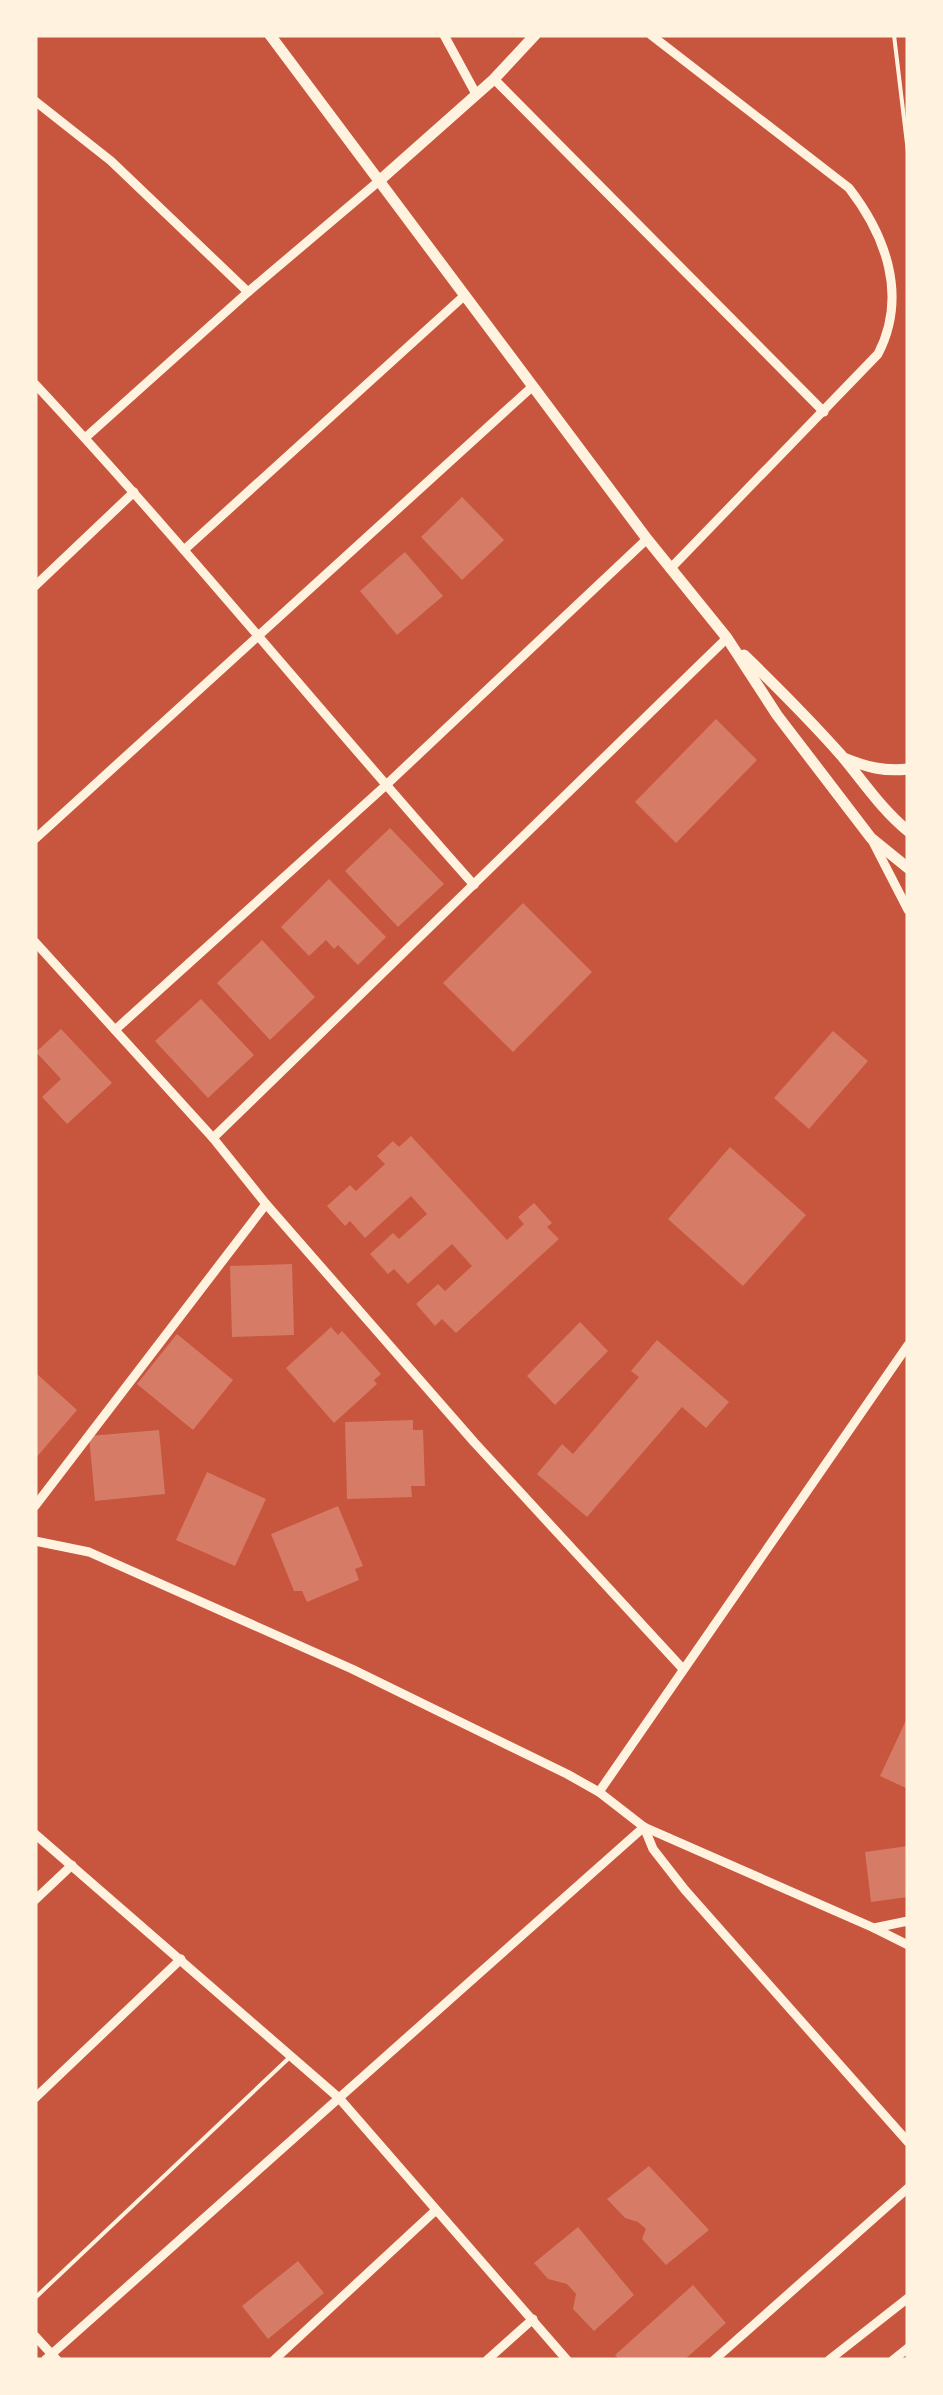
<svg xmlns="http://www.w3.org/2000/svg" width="943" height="2395" font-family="'Work Sans',sans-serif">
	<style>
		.building { fill: #d67c66 }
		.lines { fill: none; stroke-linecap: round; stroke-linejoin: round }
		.path { stroke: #fff3e0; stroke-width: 4 }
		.service { stroke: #fff3e0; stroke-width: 4 }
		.minor { stroke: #fff3e0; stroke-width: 9 }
		.tertiary { stroke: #fff3e0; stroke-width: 11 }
	</style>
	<rect width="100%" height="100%" fill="#c8553d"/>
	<!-- building -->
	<g class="building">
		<polygon points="462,497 504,540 462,580 421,537"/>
		<polygon points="405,552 443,596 397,635 360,591"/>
		<polygon points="716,719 757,760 676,843 635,802"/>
		<polygon points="390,828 444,884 398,927 345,871"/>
		<polygon points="329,879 386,937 358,965 338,945 334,949 326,940 309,956 281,927"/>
		<polygon points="523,903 592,972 513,1052 443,983"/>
		<polygon points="262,940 315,997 270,1040 217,983"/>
		<polygon points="201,999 254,1055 208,1098 155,1041"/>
		<polygon points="61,1029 112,1083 67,1124 42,1097 61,1079 36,1052"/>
		<polygon points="833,1031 868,1061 809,1129 774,1098"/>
		<polygon points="411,1136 507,1240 524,1224 518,1217 534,1203 552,1223 547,1227 559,1239 456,1333 442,1319 435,1326 416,1304 438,1284 445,1291 472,1266 452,1244 408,1284 394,1269 388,1274 370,1254 393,1233 399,1239 427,1214 411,1196 365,1238 350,1221 345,1226 327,1206 350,1185 356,1191 385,1164 377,1156 393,1141 399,1147"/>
		<polygon points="730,1147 806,1215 743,1286 668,1219"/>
		<polygon points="292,1264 294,1335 232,1337 230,1266"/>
		<polygon points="580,1322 608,1351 555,1405 527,1376"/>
		<polygon points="331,1327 338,1335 342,1331 381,1374 374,1380 377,1384 334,1423 286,1368"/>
		<polygon points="177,1334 233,1380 193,1430 137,1384"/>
		<polygon points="657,1340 729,1402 706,1428 682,1407 587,1517 537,1474 562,1444 573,1454 639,1377 631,1371"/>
		<polygon points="37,1374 77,1410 35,1459 35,1376"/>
		<polygon points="413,1420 413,1430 423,1430 425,1486 411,1486 412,1497 347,1499 345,1422"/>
		<polygon points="159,1430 165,1494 95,1501 89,1436"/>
		<polygon points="207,1472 266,1499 235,1566 176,1540"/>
		<polygon points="338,1506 363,1566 355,1569 359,1580 307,1602 302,1591 294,1591 271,1534"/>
		<polygon points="908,1716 908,1789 880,1776"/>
		<polygon points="908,1846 908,1897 871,1902 865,1852"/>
		<polygon points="649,2166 709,2230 666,2265 642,2239 646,2229 638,2222 625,2218 607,2199"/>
		<polygon points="578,2227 634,2295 594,2331 573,2309 576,2294 567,2284 548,2279 534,2263"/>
		<polygon points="298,2261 324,2293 268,2339 242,2306"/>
		<polygon points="693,2285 726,2323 684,2360 620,2360 615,2355"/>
	</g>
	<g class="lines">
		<!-- path -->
		<polyline class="path" points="894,35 908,152"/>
		<!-- service -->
		<polyline class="service" points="35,2298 290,2057"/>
		<!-- minor -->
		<g class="minor">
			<polyline points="444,35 476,94"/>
			<path d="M651,35L849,188C886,236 908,296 878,354L670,569"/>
			<polyline points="494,79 824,412"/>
			<polyline points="35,101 111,161 248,292"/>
			<path d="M35,384C186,546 326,719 474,885"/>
			<polyline points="85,438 248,292 379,181"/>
			<polyline points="184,550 465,295"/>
			<polyline points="35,586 134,492"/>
			<polyline points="35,839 533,386"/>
			<polyline points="872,840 908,910"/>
			<polyline points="35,942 213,1138 266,1204 474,1442 683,1669"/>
			<polyline points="115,1030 385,786 647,539"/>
			<polyline points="213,1138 727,638"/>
			<polyline points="35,1506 266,1204"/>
			<polyline points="35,1541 89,1552 352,1669 567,1774 599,1792 644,1827 874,1928 908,1945"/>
			<polyline points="599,1792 908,1345"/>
			<polyline points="644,1827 653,1849 685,1890 908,2142"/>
			<polyline points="35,1834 339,2098 644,1827"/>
			<polyline points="35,1900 72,1865"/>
			<polyline points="874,1928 908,1921"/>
			<polyline points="35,2098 181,1959"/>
			<polyline points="35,2336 57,2360"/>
			<polyline points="45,2360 339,2098 567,2360"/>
			<polyline points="274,2360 436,2210"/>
			<polyline points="487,2360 533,2319"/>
			<polyline points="714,2360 908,2188"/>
			<polyline points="829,2360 908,2298"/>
			<polyline points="893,2360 908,2348"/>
		</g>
		<!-- tertiary -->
		<g class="tertiary">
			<polyline points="270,35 647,539 727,638 777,715 871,838 908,868"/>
			<polyline points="379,181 494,79 535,35"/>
			<path d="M744,655C777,687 810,720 841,755C863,781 881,809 908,831"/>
			<path d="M844,758C866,767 885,772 908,769"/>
		</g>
	</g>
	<!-- border -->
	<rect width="943" height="2395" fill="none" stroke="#fff3e0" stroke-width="75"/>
</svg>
